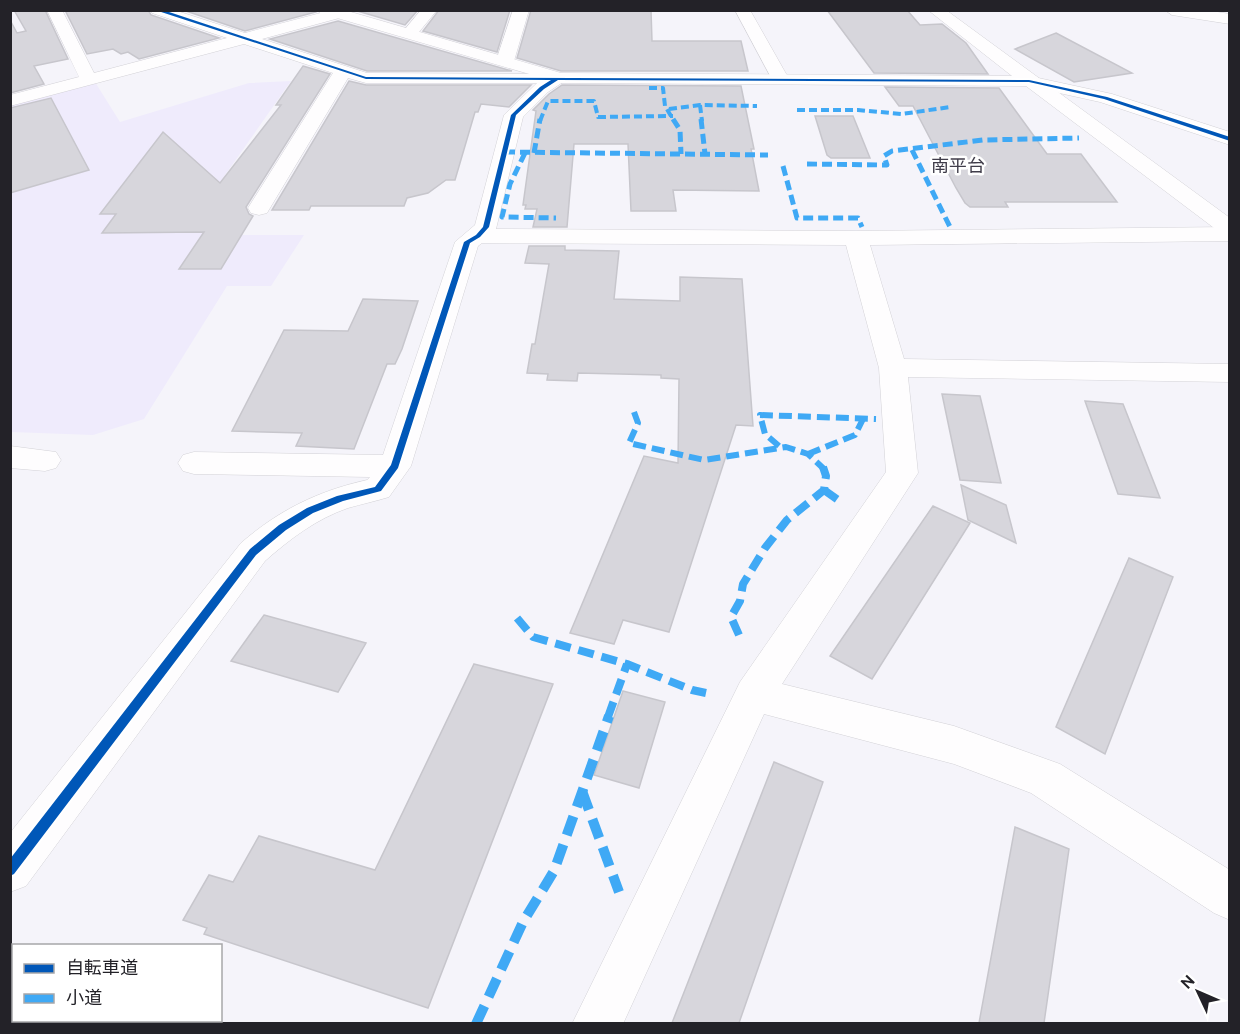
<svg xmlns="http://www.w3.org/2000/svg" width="1240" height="1034" font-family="Ubuntu,'Noto Sans JP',sans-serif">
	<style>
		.built { fill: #efebfc }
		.building { fill: #d7d6dc; stroke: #c7c6cc; stroke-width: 1.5 }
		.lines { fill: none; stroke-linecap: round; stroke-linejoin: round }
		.street-casing { stroke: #d3d2d7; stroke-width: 1 }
		.secondary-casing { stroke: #d3d2d7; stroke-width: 1 }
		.street { fill: #fefdfe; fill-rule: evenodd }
		.secondary { fill: #fefdfe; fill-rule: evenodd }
		.quiet-far4 { stroke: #3fa9f5; stroke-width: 4; stroke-dasharray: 8 4; stroke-linecap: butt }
		.quiet-far3 { stroke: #3fa9f5; stroke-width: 5; stroke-dasharray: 10 5; stroke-linecap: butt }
		.quiet-far2 { stroke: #3fa9f5; stroke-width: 6; stroke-dasharray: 13 6; stroke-linecap: butt }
		.quiet-far1 { stroke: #3fa9f5; stroke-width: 8; stroke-dasharray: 16 8; stroke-linecap: butt }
		.quiet { stroke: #3fa9f5; stroke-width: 10; stroke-dasharray: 20 10; stroke-linecap: butt }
		.cycleway-casing { stroke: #fff; stroke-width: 4 }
		.cycleway { fill: #0057b8; fill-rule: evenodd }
		.labels { text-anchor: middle; stroke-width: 5; stroke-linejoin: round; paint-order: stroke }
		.far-neighbourhood-label { font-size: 18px; fill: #403d4a; stroke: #fff }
	</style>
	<rect width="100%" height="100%" fill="#f5f4fa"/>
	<!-- built -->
	<polygon class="built" points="291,81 190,225 209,235 304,235 271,286 227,286 144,419 93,435 11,432 11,104 95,82 120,122 249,83"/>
	<!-- building -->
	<g class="building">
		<polygon points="14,10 45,10 68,59 34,66 44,84 10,93 10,20 17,33 26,31"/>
		<polygon points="65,10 148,10 151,15 219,38 139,59 128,52 121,54 113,49 87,54"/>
		<polygon points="183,10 316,10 316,12 245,31"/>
		<polygon points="354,10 418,10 405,25"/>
		<polygon points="439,10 510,10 497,52 423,31"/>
		<polygon points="531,10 651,10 652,41 741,41 748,71 561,71 517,58"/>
		<polygon points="827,10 907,10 920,25 942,24 966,43 988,74 874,73"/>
		<polygon points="338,21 512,71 367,71 270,39"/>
		<polygon points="1056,33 1132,73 1074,82 1015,49"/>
		<polygon points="303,66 330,74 246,207 249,214 253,216 221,269 179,269 204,232 102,233 116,214 100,214 163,132 220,183 281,105 276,105"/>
		<polygon points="349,81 366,85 531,85 509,107 481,104 478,112 475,112 455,180 446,180 428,193 407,198 404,206 311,206 309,210 272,210"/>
		<polygon points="562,85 741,86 754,149 751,149 759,191 673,190 676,211 631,211 628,144 574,144 567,227 533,227 537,209 525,209 526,205 523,205 536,111 533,110 549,94"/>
		<polygon points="885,87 999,88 1047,154 1081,154 1117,202 1005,202 1008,207 970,207 965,203 956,188 913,106 899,106"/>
		<polygon points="51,98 89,170 10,193 10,108"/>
		<polygon points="815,116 853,116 870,158 831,158 827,155"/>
		<polygon points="529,246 565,246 565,250 619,251 614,299 680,301 680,277 742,279 753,426 736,425 669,632 623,620 614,644 570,633 644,456 678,463 679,379 661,378 661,375 578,373 577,381 547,380 548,374 527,373 532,344 535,344 549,264 525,263"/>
		<polygon points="363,299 418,301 402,349 395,364 387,364 354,449 296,446 302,433 232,431 284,330 348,331"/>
		<polygon points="942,394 980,396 1001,483 960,480"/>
		<polygon points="1085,401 1123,404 1160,498 1118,494"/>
		<polygon points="961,485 1006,505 1016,543 968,520"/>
		<polygon points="933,506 970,523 872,679 830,656"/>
		<polygon points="1129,558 1173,577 1105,754 1056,727"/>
		<polygon points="264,615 366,643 338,692 231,661"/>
		<polygon points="474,664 553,684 428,1008 204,934 207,928 183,920 209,875 233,882 259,836 375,870"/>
		<polygon points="623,691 665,702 639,788 594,775"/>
		<polygon points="774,762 823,782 739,1023 672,1023"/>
		<polygon points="1015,827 1069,849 1044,1023 979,1023"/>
	</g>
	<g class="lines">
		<defs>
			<g id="street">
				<path d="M47,10H62L94,73L227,38L152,13L150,10H174L245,33L332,10H349L343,17L262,39L367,73L566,74L569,78L548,92L523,117L496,229L856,231L1230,227V241L870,245L904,359L1230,364V382L908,377L918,473L782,684L954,726L1060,764L1230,870V920L1214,913L1031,793L954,764L764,714L623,1024H572L740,682L886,472L879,368L846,245L482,243L478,246L411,466L389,497C376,501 362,504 348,508C316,519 290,539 265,561L26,886L10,892V833L241,543C279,510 318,491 367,480L370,477L194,474L183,471L178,463L183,455L194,452L383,455L455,242L475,225L504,115L537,83H366L348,78L267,213L259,215L251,213L248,208L333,73L244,44L10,106V95L79,77Z"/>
				<polygon points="421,10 437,10 415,37 403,37 401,34"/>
				<polygon points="513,10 529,10 514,61 511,65 499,65 496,61"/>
				<polygon points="735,10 750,10 789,79 786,83 774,83"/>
				<polygon points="1165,10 1205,10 1230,14 1230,24 1172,15"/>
				<polygon points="1029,76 1112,94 1230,132 1230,145 1100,102 1023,85 1020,81 1023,77"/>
				<polygon points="10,446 56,452 61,460 56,468 45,471 10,468"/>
				<polygon points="10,980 14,981 14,1020 78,1020 79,1024 10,1024"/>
			</g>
			<polygon id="secondary" points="318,10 344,10 561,73 1012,76 928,10 946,10 1230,218 1230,236 1222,234 1026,86 560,83 320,13"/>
		</defs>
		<!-- street casing -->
		<use href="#street" class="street-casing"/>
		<!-- secondary casing -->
		<use href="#secondary" class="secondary-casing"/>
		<!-- street -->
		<use href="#street" class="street"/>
		<!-- secondary -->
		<use href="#secondary" class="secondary"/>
		<!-- quiet-far4 -->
		<g class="quiet-far4">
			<polyline points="649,88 663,88 665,106 674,121"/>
			<polyline points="700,105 702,121"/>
			<polyline points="669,109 700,105 757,106"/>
			<polyline points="797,110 858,110 902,114 950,107"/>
			<polyline points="540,121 548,101 594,101 598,117 673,116"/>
		</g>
		<!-- quiet-far3 -->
		<g class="quiet-far3">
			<polyline points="673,119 680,130 681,154"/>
			<polyline points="701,119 705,154"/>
			<polyline points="912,150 950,227"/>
			<polyline points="505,152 768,155"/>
			<polyline points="525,153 510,184 502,217 556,218"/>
			<polyline points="534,153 540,119"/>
			<polyline points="807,164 887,165 884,156 892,151 983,140 1079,138"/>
			<polyline points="783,166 797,218 858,218 862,227"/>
		</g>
		<!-- quiet-far2 -->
		<g class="quiet-far2">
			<polyline points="634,412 638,423 629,443 704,460 786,447 808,454 824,469"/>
			<polyline points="779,446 765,434 760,415 876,419"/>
			<polyline points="808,454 855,435 863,419"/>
		</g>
		<!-- quiet-far1 -->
		<g class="quiet-far1">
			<polyline points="824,490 841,502"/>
			<polyline points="517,618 533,637 627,664 692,690 706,693"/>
			<polyline points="739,635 731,617 740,601 743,584 765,548 787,520 824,490 826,476 823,467"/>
			<polyline points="608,717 627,664"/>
		</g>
		<!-- quiet -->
		<g class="quiet">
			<polyline points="582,791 619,892"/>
			<polyline points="476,1024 523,922 554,871 609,716"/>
		</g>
		<defs>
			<polygon id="cycleway" points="155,10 163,10 366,77 1029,80 1107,97 1230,137 1230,141 1104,99 1029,82 558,80 544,89 516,115 489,227 480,237 470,243 398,468 381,491 343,501 313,513 286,530 256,555 14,874 10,876 10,859 250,549 279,525 307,508 337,496 375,487 391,465 464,242 476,235 483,227 511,115 540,87 551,80 366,79"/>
		</defs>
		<!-- cycleway casing -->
		<use href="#cycleway" class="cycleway-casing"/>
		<!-- cycleway -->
		<use href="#cycleway" class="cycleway"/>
	</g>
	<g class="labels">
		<!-- far-neighbourhood labels -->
		<g class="far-neighbourhood-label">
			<text x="958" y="172">南平台</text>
		</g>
	</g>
	<!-- border -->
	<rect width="1240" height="1034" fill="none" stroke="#232228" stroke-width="24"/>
	<!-- legend -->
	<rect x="12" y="944" width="210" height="78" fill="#ffffff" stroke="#a7a7a9" stroke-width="1.5"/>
	<rect x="24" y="964" width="30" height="9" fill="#0057b8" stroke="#a7a7a9" stroke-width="1.5"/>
	<text x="66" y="974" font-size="18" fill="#232228">自転車道</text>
	<rect x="24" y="994" width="30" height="9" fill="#3fa9f5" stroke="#a7a7a9" stroke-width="1.5"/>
	<text x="66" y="1004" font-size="18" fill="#232228">小道</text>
	<!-- north arrow -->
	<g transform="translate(1198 992) rotate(314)" stroke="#ffffff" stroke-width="4.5" paint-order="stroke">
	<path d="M0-4.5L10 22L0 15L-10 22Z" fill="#232228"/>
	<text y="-9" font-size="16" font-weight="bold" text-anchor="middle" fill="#232228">N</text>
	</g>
</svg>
